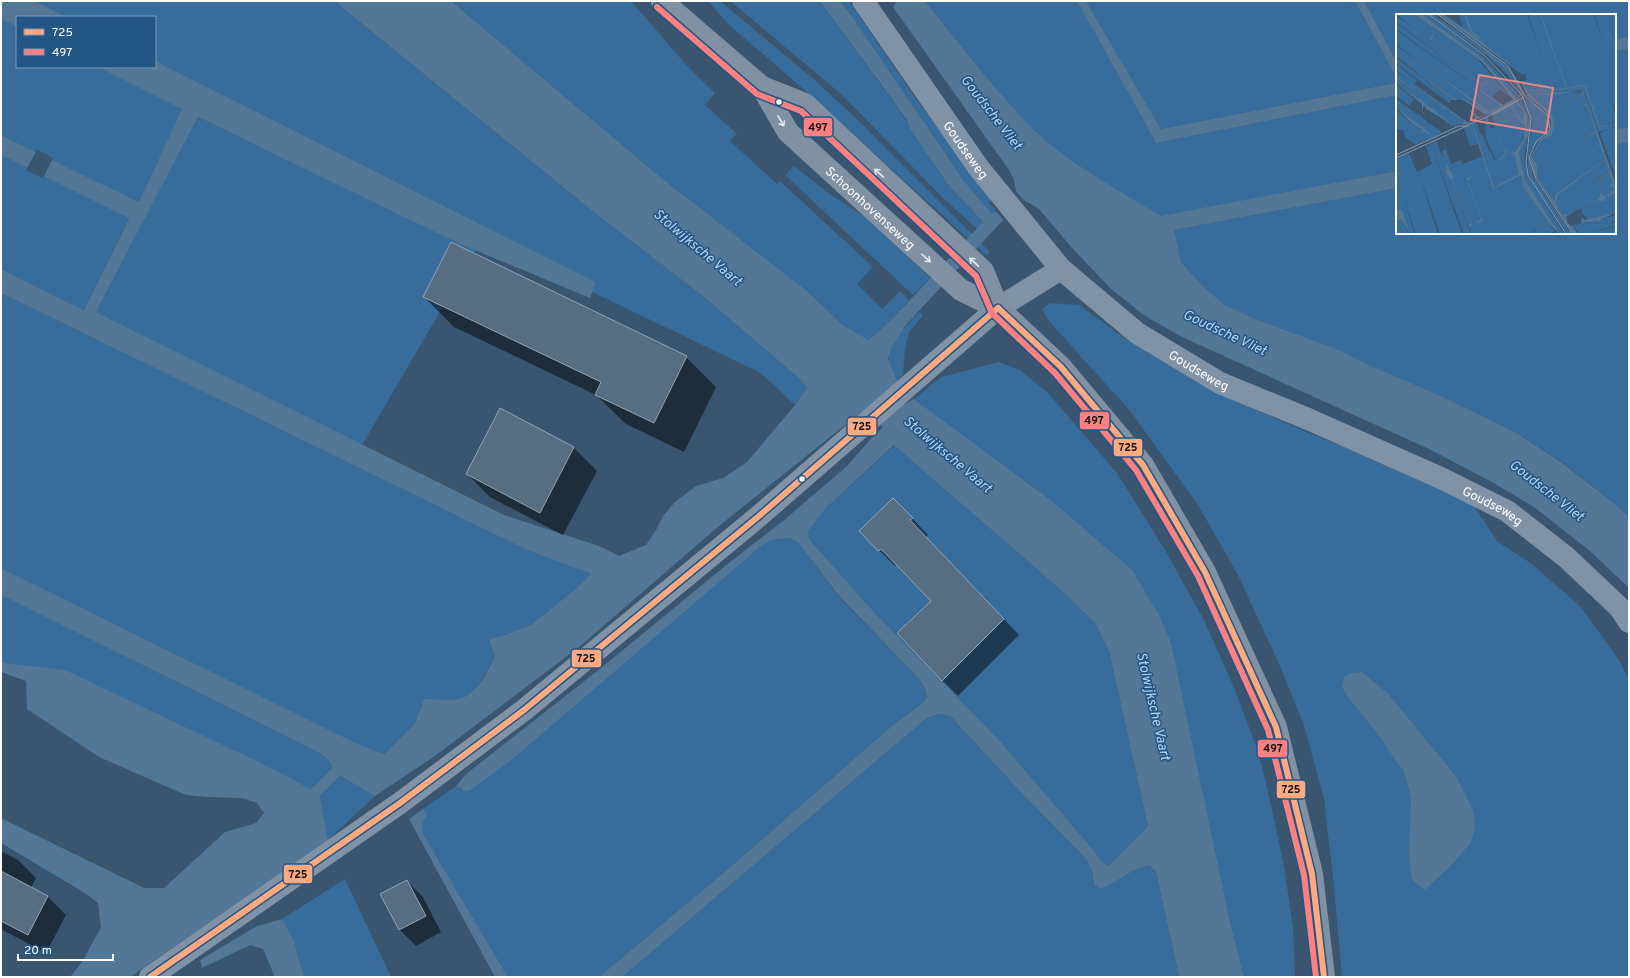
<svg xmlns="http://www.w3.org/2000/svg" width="1630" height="978" font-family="Overpass,sans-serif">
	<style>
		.green { fill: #376c9b; fill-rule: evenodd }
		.water { fill: #537797; fill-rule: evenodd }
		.pier { fill: #39556f }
		.shadow { fill: #0007 }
		.building { fill: #576d81; stroke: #93a4b3 }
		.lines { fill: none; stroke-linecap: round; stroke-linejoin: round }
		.minor { stroke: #8092a5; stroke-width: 22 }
		.major { stroke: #7f91a2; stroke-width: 22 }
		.bus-1-casing { stroke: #235685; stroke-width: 9 }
		.bus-2-casing { stroke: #235685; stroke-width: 9 }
		.bus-1 { stroke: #ffa980; stroke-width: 6 }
		.bus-2 { stroke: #ff8080; stroke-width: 6 }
		.oneway { stroke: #e5e9ec }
		.bus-dot { fill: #fff; stroke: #235685; stroke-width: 1.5 }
		.labels { text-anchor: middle; stroke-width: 3; stroke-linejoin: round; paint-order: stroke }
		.street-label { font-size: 13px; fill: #fff; stroke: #235685 }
		.water-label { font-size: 14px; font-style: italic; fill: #b8d6f0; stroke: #235685 }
		.inset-river { fill: none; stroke: #537797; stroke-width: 2 }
		.inset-road { fill: none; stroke: #8899a9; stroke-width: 1 }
		.view { fill: #e88989; fill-opacity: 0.15; stroke: #e88989; stroke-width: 2 }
		.inset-edge { fill: none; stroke: #fff; stroke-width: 2 }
		.line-badge { stroke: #235685; stroke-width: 1.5 }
		.pale-badge-label { font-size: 11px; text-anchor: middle; font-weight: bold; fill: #111 }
	</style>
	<rect width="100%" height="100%" fill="#39556f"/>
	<!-- green -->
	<g class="green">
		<polygon points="35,1 334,1 595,213 704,297 800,379 807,388 795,405 761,373 592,292 596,282 155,61 155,17 67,17"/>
		<polygon points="451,1 631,1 689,68 715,93 705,105 737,134 730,141 777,184 780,181 873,267 857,284 882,309 900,291 909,300 894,317 869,340 843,325 807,291 664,180"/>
		<polygon points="708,1 720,1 817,82 863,125 990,252 987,256 816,100 728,24"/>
		<polygon points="730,1 820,1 907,121 910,129 949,186 983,222 977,229 942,197 842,95"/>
		<polygon points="840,1 849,1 919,103 991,199 989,203 996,211 992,214 964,181 853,18"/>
		<path d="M925,1H1077L1156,143L1397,95V171L1161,217C1120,191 1068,163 1033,129C994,89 960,44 925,1Z"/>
		<polygon points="1086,1 1355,1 1394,73 1395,83 1161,129"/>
		<polygon points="1364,1 1629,1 1629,36 1615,40 1615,15 1397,15 1397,62"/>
		<polygon points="1,19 17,27 17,67 98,67 183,109 139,202 1,135"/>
		<polygon points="1629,49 1629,127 1615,129 1615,51"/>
		<polygon points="198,117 476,250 362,445 96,312"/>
		<polygon points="1629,142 1629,517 1614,503 1562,462 1515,432 1441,396 1374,367 1332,347 1258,320 1225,305 1205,288 1181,262 1173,230 1397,188 1397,233 1615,233 1615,145"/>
		<polygon points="1,155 129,217 84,310 1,269"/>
		<polygon points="794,166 827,192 883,229 930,278 913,295 785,175"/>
		<path d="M1,293L527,550L591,574L578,587L532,624L508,634L489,639L495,656C489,666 477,693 465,697C452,701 438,700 424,699L415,723L384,754L356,743L1,568Z"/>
		<path d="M1050,303L1079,305L1130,342L1174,368L1259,411L1306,432L1466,494L1498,542L1532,564L1580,606L1619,660L1629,679V977H1342L1333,877L1324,799L1304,725L1280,666L1238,575L1198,505L1131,412L1048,320L1042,309ZM1362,672L1387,692L1456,776L1469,845L1450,867L1425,890L1412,880C1409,861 1410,844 1410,825C1411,816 1412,806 1411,797C1407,758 1363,720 1342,687Z"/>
		<path d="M919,312L923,315L909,332L905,349L903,374L897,381C895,375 888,364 889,358C891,340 908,324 919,312Z"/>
		<polygon points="999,362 1020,370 1047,392 1117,473 1165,550 1204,620 1235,690 1259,754 1272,809 1284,866 1293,927 1295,977 1244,977 1230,922 1048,498 914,399 941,377"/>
		<polygon points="895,445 1061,590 1095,623 1109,651 1148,826 1109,866 1103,863 1091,847 1000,741 874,612 809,539 808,531 827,507"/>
		<polygon points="788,538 798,542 838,596 919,679 925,688 927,696 919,706 893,725 728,869 599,977 508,977 422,832 422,823 428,814 423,809 456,786 461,790 761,546 771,540"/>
		<polygon points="1,595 320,753 329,761 333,767 311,789 269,767 1,661"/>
		<path d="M939,714L950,716L1033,805L1086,859L1092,870L1094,885L1100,889C1117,884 1131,867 1150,866L1156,872L1179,977H622L927,718Z"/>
		<polygon points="340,776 375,796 328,840 320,796"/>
		<polygon points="345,879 391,977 304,977 294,941 282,919"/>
	</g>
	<!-- water -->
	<g class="water">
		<polygon points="1,1 35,1 67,17 17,17 17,27 1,19"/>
		<path d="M334,1H451L664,180L807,291L843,325L869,340L894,317L983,222L949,186L910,129L907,120L820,1H840L853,18L964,181L992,214L996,211L1003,220L905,326L892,347L888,359L897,381L899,407L914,399L1048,498L1132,570L1160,617L1171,643L1230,922L1244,977H1179L1156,872L1150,866C1131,867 1117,884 1100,889L1094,885L1092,870L1086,859L1033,805L950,716L939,714L927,718L622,977H599L728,869L893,725L919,706L927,697L925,688L919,679L838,595L798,542L788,538L771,540L761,546L510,761L469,791H464L456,786L466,774L601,668L730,562L783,521L847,466L875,434L883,428L869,408L859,414L719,526L579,647L435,756L375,796L340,776L320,796L328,840L130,977H70L82,962L101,927L98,903L85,893L1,843V818L144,888H164L225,832L256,823L264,813L257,803L242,798L207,797L186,795L99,757L27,709L26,681L1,672V661L6,663L65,670L269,767L311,789L333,767L329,761L320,753L1,595V568L356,743L384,754L415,723L424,699C435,699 459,702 468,695C481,686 488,670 495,656L489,639L508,634L532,624L578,587L591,574L527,550L1,293V269L84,310L129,218L1,155V135L139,202L182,109L98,67H155V61L596,282L590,298L458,243L198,117L96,312L504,515L599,546L619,556L646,545L656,530L663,516L675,502L696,486L723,478L747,462L795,405L807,388L800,379L704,297L595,213ZM894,445L1061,590L1095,623L1109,651L1148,826L1109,866L1103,863L1091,847L1000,741L874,612L809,539L808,531L827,507Z"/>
		<path d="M897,1H925C960,44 994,89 1033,129C1067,162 1120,191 1161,216L1397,171V188L1174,230L1181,262L1205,288L1225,305L1258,320L1332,347L1374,367L1441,396L1515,432L1561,462L1614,503L1629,517V588L1590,551L1534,507L1490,481L1429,449L1182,337L1145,316L1111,289L1073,249L1039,209L1024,200L1016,191L1014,180L1009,170L893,7Z"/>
		<polygon points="1077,1 1086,1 1161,129 1395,83 1394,73 1355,1 1364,1 1397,62 1397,95 1156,143"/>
		<polygon points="1629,36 1629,49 1615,51 1615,40"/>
		<polygon points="1629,127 1629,142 1615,145 1615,129"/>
		<polygon points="1362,672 1387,692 1456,776 1474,812 1475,830 1469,845 1450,867 1425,890 1412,880 1409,858 1411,797 1404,772 1374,729 1350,700 1342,687 1344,677 1352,673"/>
		<polygon points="423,809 428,814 422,823 422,832 508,977 495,977 409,819"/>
		<polygon points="282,919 294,941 304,977 275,977 263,949 250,945 202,968 200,960 257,926"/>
	</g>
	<!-- pier -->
	<polygon class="pier" points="37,150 53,158 43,178 26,170"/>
	<!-- shadow -->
	<g class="shadow">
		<polygon points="424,297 686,357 716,387 684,452 626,424 596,395 454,327"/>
		<polygon points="501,410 574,448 597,471 563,535 490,497 467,474"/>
		<polygon points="909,515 928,535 926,537 1019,635 958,696 942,680 933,601 897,564 895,566 860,531"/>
		<polygon points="1,851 18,860 36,878 31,888 48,897 66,915 46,953 1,929"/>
		<polygon points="407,881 423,897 441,932 416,946 400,930 381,895"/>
	</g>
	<!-- building -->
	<g class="building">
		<polygon points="451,242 687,356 654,423 595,395 601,382 423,297"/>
		<polygon points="500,408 574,447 540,513 466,474"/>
		<polygon points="893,498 913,518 910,520 1004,619 942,681 897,633 931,601 881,549 878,551 859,531"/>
		<polygon points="1,871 48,896 28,935 1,921"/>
		<polygon points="407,880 426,916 399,930 380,894"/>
	</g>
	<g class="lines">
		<!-- minor -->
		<g class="minor">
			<path id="s1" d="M863,1L978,167L1061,269L1137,333L1220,383L1308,419L1443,479L1507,511L1566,557L1619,607L1629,622"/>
			<polyline points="150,977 400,803 524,710 759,516 998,308 1061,269"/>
		</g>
		<!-- major -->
		<g class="major">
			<polyline points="662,1 762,87 805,104 983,271 998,308"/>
			<path id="s2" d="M762,87L788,132L961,290L998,308L1061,367L1143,465L1205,572L1276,727L1312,874L1324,977"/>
		</g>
		<defs>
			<g id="bus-1">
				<polyline points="998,308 1061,367 1143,465 1205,572 1276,727 1312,874 1324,977"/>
				<polyline points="150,977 400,803 524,710 759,516 998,308"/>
			</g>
			<polyline id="bus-2" points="657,7 757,94 801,111 976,276 992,313 1055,373 1136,470 1198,576 1268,730 1304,875 1316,977"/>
		</defs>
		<!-- bus-1 casing -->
		<use href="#bus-1" class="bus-1-casing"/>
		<!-- bus-2 casing -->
		<use href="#bus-2" class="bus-2-casing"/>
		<!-- bus-1 -->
		<use href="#bus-1" class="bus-1"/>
		<!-- bus-2 -->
		<use href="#bus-2" class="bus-2"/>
	</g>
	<!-- one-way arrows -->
	<defs><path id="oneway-shaft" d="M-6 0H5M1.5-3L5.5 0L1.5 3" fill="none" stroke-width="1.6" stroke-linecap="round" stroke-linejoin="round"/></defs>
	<g class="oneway">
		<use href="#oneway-shaft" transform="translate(781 121) rotate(60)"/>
		<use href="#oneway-shaft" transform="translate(879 173) rotate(-137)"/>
		<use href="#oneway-shaft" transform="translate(926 258) rotate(42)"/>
		<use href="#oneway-shaft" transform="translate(974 262) rotate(-137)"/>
	</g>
	<!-- markers -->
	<g class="bus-dot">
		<circle cx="779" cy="102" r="3.5"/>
		<circle cx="802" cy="479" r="3.5"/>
	</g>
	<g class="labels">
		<!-- street labels -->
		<g class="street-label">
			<text dy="5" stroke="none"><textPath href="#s1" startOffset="181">Goudseweg</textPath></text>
			<text dy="5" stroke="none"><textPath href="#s2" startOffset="164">Schoonhovenseweg</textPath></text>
			<text dy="5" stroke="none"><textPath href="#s1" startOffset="505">Goudseweg</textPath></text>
			<text dy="5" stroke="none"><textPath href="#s1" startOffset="829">Goudseweg</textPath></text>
		</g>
		<!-- water labels -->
		<g class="water-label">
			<text transform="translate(992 112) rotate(52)" y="5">Goudsche Vliet</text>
			<text transform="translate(698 247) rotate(40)" y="5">Stolwijksche Vaart</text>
			<text transform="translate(1225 332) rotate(25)" y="5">Goudsche Vliet</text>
			<text transform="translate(948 454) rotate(40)" y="5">Stolwijksche Vaart</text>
			<text transform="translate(1547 490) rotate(38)" y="5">Goudsche Vliet</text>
			<text transform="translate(1154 706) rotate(77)" y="5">Stolwijksche Vaart</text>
		</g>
	</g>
	<!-- overview -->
	<g transform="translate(1396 14)">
		<rect width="220" height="220" fill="#39556f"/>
		<path d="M0,0H18L81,45L117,85L36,26L41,19L34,25L18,14L91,68L88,71L0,8V2L17,13ZM25,0H31L84,39L123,81L119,83L88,46ZM32,0H37L103,47L113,57L126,79L113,55L39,0L110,51L116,58L120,63L127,78L126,81L111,60L87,38ZM47,0L67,13L62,0H131L150,54L132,0H144L148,13L145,0H197L209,32L198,0H220V27L210,1L220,29V96L216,87L220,107L204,112L190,72L187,71L180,72L171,47L179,72L165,76L188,72L203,114L220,108V112L214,114L220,113V165L204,119L212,115L202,118L220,171L187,76H184L160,80L186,78L159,100L187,80L190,89L178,100L190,91L195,103L173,122L195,104L199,116L177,135L199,118L209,145L185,162L209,146L213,156L173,187L212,159L217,168L215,173L219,176L209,182L205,178L201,186L174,200H166L160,189L162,180L158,187L142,164L141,151L136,143L145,127L156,121L159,108L149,93L135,81H152L134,80L125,68L131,66L129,60H125ZM0,9L87,72L86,75L91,68L103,76L96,84L0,15ZM0,16L103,90L106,92L95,99L0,30ZM0,31L92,98L94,100L91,102L66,84L62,86L56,83L0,42ZM0,44L56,85L53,89L0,49ZM0,50L21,66L18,70L0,56ZM0,57L66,105L68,108L59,113L0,69V64L60,107L0,62ZM0,71L18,85L14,92L0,82ZM128,84L146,95L152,104L153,113L133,139L137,163L176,220H171L140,174L132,157V136L137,108ZM0,85L22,101L24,99V102L32,108L30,110L33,109L46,118L38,123L0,94ZM126,86L134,106V115L128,143L131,160L168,220H164L129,166L123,139L132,121L131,100L122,87ZM120,89L129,100V108L126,110H129V121L119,138H112L118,140L121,145L127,173L152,208L131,220H76L74,213L77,209L73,210L57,166L58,162L51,150L52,162L56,167L75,220H68L35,130L40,127L47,144L46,137L50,135L55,150L65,146L67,150L86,142L97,173L99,174L105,170L97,173L77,112L82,129L74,132L68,114L81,109L84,119L88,123L91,132L99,146H100L90,125L89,105L92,104L95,114L99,113L96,101ZM0,96L19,112L25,114L24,120L28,118L37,122L20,131L9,123L7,116L0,115ZM35,131L66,220H44L23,160L42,220H20L3,171L19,220H14L7,198L0,196V145L13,139L21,158L36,150L30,132ZM220,178V199L192,206L186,199L185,195L203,186L208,188L209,183ZM220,201V207L210,210L220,208V212L193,218L220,213V220L183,219L177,212L185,209L201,207L203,209L205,205ZM4,205L6,206L13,220H0V206ZM152,209L159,217L153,220H133Z" fill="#376c9b"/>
		<path d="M18,0H25L86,44L120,84L126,79L113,57L37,0L113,55L127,79L121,86L131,100L132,121L123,139L129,166L164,220L152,209L131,220L152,208L127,173L125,161L97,175L82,130L74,132L82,129L76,111L79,110L77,111L98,173L123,160L118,140L112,138L105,146L101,147L110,139L105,133L95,102L106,134L111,138H119L128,124L129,110H126L120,101L101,112L120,100L115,92L98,101L92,99L72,111L64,110L68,108L66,105L63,104L0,57L71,108H76L72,103L77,106L80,103L72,95L83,103L89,100L65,85L62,86H57L0,42L56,83L62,86L66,84L92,99L0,30L94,98L105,92L0,16L84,76L87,72L0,8L88,71L90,67L18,14L34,25L40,18L36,26L108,79L91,68L85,76L107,91L117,85L86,48ZM120,89L128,98L127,109L116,92ZM42,0H47L77,21L125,59ZM131,0L158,75L170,74L144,1L135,2L140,0H145L171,74L179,72L169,42L180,72L187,71L190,72L204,112L220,108L203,114L188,72L165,76L135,77L131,66L135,76H146L141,61L147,76H158ZM0,62L60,107H61L0,64ZM125,68L134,80L187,77L220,171V178L210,183L208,188L203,186L180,196L202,185L205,178L209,182L219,176L213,171L217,168L212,159L172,188L213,157L209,146L162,181L160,189L166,200H174L170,203L172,209L175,212L182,210L177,212L181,219H190L178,220L139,162L134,144L144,126L154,117L155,107L149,97L132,83ZM185,77L186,79L158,100L187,80L190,89L177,101L190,91L195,103L173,123L195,104L199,116L176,136L199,118L204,131L182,148L204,132L209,145L160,180L158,187L142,164L141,151L136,143L145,127L156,121L159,108L153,97L135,81L166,80ZM0,69L34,93L59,113L51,108L50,110V107L30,95L28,92L26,96L29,101L26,98V90ZM0,94L26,113L29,112L28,114L38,123L28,126L37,122L28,118L23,120L26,115L18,111ZM35,130L68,220L35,131H32ZM64,146L71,164L79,161L72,166L91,220L86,208L79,209L85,205ZM51,150L58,162L57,166L73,210L77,209L74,213L76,220L56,167L50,159ZM5,195L7,198L14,220L6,206H0V196ZM220,199L205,205L204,209L201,207L185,209L186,203L188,206Z" fill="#537797" fill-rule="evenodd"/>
		<path class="inset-river" d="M70,3L75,17L84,25"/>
		<path class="inset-road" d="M32,0L87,40L126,81L135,105L130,148L132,161L170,220M41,0L112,52L129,82L152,102L154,116L140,128L133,144L140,165L177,220M0,141L63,112H71M0,144L95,101L128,83"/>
		<path class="view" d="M83,61L157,74L150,119L75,106Z"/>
		<rect width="220" height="220" class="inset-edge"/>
	</g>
	<g class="line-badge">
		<rect x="803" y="117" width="30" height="20" rx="4" fill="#ff8080"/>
		<rect x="1079" y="411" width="31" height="19" rx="4" fill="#ff8080"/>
		<rect x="847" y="417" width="30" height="19" rx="4" fill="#ffa980"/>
		<rect x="1113" y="438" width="30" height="19" rx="4" fill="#ffa980"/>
		<rect x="571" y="649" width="31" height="19" rx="4" fill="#ffa980"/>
		<rect x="1257" y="739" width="31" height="19" rx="4" fill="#ff8080"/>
		<rect x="1276" y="780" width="30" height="19" rx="4" fill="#ffa980"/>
		<rect x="283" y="864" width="30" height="20" rx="4" fill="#ffa980"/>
	</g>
	<g class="pale-badge-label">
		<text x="818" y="131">497</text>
		<text x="1094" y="424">497</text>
		<text x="862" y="430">725</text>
		<text x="1128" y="451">725</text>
		<text x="586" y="662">725</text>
		<text x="1273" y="752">497</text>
		<text x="1291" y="793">725</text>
		<text x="298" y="878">725</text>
	</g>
	<!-- border -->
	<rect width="1630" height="978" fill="none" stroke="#ffffff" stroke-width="4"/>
	<!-- legend -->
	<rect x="16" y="16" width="140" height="52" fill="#235685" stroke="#7b9ab6"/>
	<rect x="24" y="29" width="20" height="6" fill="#ffa980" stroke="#7b9ab6"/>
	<text x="52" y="36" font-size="12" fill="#ffffff">725</text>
	<rect x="24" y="49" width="20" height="6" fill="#ff8080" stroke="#7b9ab6"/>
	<text x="52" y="56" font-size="12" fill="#ffffff">497</text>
	<!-- scale -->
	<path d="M18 954v6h95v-6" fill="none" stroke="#ffffff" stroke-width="2"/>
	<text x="24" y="954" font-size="12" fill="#ffffff" stroke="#235685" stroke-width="3" paint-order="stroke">20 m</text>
</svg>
